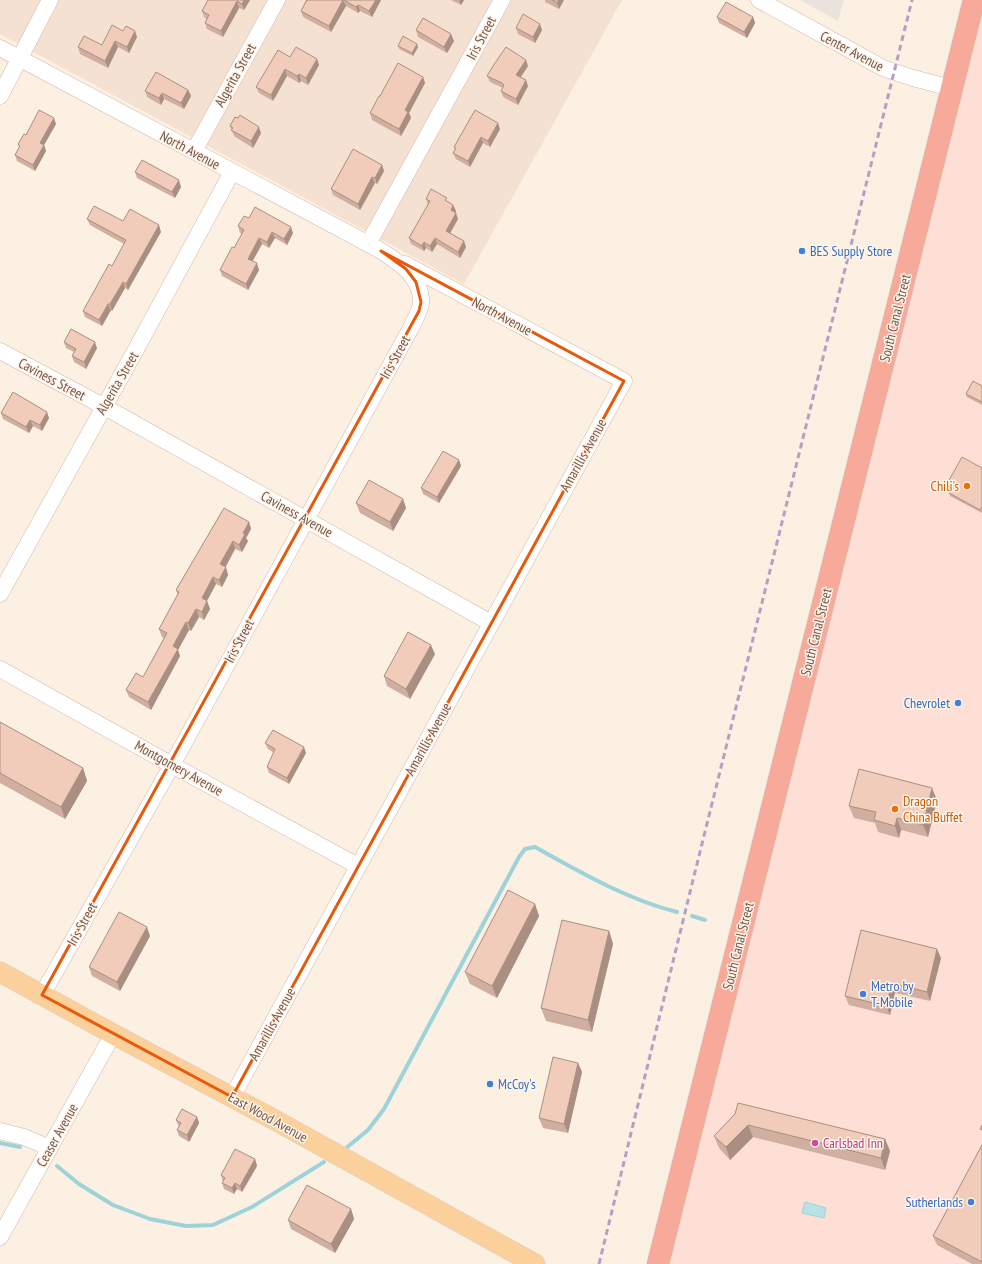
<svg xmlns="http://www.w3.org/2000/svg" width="982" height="1264" font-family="'PT Sans Narrow',sans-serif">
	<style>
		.residential { fill: #f4e1d1 }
		.commercial { fill: #fddfd6 }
		.industrial { fill: #ebe3dd }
		.water { fill: #b7e3e6; stroke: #9dd3d8 }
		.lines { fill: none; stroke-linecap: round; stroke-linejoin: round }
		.stream { stroke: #9dd3d8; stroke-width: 4 }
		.minor-casing { stroke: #d0b9ac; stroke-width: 17 }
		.major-casing { stroke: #d8cfcc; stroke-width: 21 }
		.highway-casing { stroke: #d8cfcc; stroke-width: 23 }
		.minor { stroke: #fff; stroke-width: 16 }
		.major { stroke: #fcd09a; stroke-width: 20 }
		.highway { stroke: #f7aa99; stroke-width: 22 }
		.rail { stroke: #b2a1c5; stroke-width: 3; stroke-dasharray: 6 4; stroke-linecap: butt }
		.wall { fill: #d0afa0 }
		.shaded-wall { fill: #a98f82 }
		.building { fill: #f2ccba; stroke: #a98f82 }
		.marked { fill: none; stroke: #e8590c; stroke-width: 3; stroke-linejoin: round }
		.shop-dot { fill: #3f7fe0; stroke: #fff4e9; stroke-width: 1.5 }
		.food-dot { fill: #e8710a; stroke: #fff4e9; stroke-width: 1.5 }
		.hotel-dot { fill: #d1479c; stroke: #fff4e9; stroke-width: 1.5 }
		.labels { text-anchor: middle; stroke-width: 3; stroke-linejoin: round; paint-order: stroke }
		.street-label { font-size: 14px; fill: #745549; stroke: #fff4e9 }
		.shop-label { font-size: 14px; fill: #366cbe; stroke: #fff4e9; text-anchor: start }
		.food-label { font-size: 14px; fill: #c56008; stroke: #fff4e9; text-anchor: end }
		.hotel-label { font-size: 14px; fill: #b23c85; stroke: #fff4e9; text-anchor: start }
	</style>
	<rect width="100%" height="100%" fill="#fcf0e2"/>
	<!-- residential -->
	<polygon class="residential" points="0,0 622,0 464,284 0,34"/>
	<!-- commercial -->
	<polygon class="commercial" points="982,0 982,1264 658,1264"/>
	<!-- industrial -->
	<polygon class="industrial" points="800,0 844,0 838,21"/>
	<!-- water -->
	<polygon class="water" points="805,1202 826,1208 824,1218 802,1213"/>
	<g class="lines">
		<!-- stream -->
		<g class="stream">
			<polyline points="692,916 705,920"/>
			<polyline points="0,1143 20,1147"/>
			<path d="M345,1149L368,1130L384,1109L519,857L525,849L535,847C580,872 626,899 677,912"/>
			<polyline points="57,1166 79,1184 113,1205 150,1219 186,1226 213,1225 252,1207 324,1162"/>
		</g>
		<defs>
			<g id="minor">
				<polyline points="759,0 883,68 913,78 951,88"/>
				<path d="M0,48L378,249C397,261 422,276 421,303C420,311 415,319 412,326L172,765L42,995"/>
				<polyline points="0,96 50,0"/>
				<polyline points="194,151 277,0"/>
				<polyline points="368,244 502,0"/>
				<polyline points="0,351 103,406 491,623"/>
				<polyline points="0,594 134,353 232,172"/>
				<polyline points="0,669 172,765 358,866"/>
				<polyline points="232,1097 624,381 405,264"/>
				<polyline points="0,1131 24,1137 50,1148"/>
				<polyline points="0,1237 113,1034"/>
			</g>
			<polyline id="major" points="0,972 113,1034 273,1119 535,1264"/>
			<polyline id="highway" points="658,1264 974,0"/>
		</defs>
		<!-- minor casing -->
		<use href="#minor" class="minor-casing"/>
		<!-- major casing -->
		<use href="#major" class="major-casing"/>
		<!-- highway casing -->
		<use href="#highway" class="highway-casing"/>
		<!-- minor -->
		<use href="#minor" class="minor"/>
		<!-- major -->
		<use href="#major" class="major"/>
		<!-- highway -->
		<use href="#highway" class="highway"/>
		<!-- rail -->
		<polyline class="rail" points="599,1264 692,884 912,0"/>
	</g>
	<!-- wall -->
	<g class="wall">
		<polygon points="208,0 250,0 244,10 239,8 223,37 207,29 205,23 207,19 204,17 202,11"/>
		<polygon points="306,0 381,0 372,17 360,11 358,13 346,6 331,32 303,17 301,11"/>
		<polygon points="451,0 464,0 461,5"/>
		<polygon points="545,0 564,0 559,9 545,2"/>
		<polygon points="717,17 753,17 755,23 747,38 719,23"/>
		<polygon points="516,28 542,30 535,43 518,34"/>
		<polygon points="416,30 454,41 447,53 418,37"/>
		<polygon points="123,31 137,37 129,53 118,47 108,68 80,54 78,47 102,45"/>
		<polygon points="398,46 418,47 413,56 399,49"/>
		<polygon points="290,57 317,59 319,65 308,85 301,81 299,83 287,76 273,101 259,93 256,87"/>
		<polygon points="528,66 521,77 528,86 518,105 503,97 501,91 503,88 490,82 487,76"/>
		<polygon points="423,77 425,83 409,113 411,118 401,136 372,120 370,113 380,96"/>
		<polygon points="188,90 191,96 184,109 164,99 161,105 147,97 145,91"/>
		<polygon points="238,118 261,133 253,148 234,136 230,126"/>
		<polygon points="56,124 44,145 46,151 35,171 17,161 15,155 19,148 18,144 26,135"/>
		<polygon points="500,129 490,147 483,143 470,167 456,159 453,153 455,150 454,147"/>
		<polygon points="382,165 384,171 377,184 375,183 360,210 333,195 331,189"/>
		<polygon points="135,172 181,187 175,198 137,178"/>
		<polygon points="426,199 449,202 453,205 456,211 455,212 458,219 450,233 464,241 466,247 460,258 437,244 432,252 426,248 424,251 411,244 409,238 428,205"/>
		<polygon points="249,218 293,233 287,245 275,238 269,248 262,244 253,261 259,270 248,290 222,276 220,270 234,248 242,234 240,233 238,226"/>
		<polygon points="87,219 123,221 161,232 128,290 125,288 112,311 111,310 102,326 85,317 83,311 112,266 124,244 90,225"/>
		<polygon points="64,342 97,348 86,369 74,362 72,356 74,352 66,348"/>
		<polygon points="982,386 982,405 967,397 966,394"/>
		<polygon points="1,413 49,418 42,431 33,426 29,433 3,419"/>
		<polygon points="459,460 461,466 439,503 423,494 421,488"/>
		<polygon points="982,468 982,513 950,496 949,493 953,487 950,485 948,482"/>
		<polygon points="403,499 406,508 393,531 360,513 356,503"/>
		<polygon points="249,522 251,529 246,538 248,541 242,552 235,549 225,567 228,575 222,587 216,584 207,601 210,609 204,620 199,617 191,631 189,630 178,650 180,656 151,710 129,697 126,690 143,677 164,638 162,637 159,629 178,595 176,590"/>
		<polygon points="435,654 410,699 387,686 384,676"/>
		<polygon points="0,722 83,768 87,781 65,819 0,783"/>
		<polygon points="265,743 306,753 289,784 269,773 267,767 274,753 268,749"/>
		<polygon points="937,800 928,837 901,830 899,838 878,832 875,823 854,818 849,806"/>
		<polygon points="535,904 539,916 497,998 470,984 465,972"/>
		<polygon points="609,931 613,944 592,1032 546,1021 541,1008"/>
		<polygon points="150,936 120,991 92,976 89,967"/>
		<polygon points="941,958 930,1001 895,993 890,1015 849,1005 845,996"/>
		<polygon points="578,1063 582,1072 568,1133 543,1128 539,1118"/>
		<polygon points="735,1114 885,1139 890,1151 885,1170 753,1137 730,1160 719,1148 714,1136"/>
		<polygon points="197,1117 199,1123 189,1142 179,1136 177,1130 179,1127 176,1120"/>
		<polygon points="982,1145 982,1264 972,1264 937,1245 933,1236"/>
		<polygon points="255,1159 257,1166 242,1192 237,1189 234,1194 224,1189 222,1183 223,1182 221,1175"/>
		<polygon points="351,1209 354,1219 335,1253 291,1229 288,1220"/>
	</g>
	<!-- shaded-wall -->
	<g class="shaded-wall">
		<polygon points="244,0 250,0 244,10 242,4"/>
		<polygon points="343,0 346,6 331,32 329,26"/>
		<polygon points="376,0 381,0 372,17 369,11"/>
		<polygon points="459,0 464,0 461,5"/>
		<polygon points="559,0 564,0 559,9 557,3"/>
		<polygon points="237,1 239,8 223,37 221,31"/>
		<polygon points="358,5 360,11 358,13 356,7"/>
		<polygon points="753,17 755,23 747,38 744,32"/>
		<polygon points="540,24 542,30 535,43 533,37"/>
		<polygon points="135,31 137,37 129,53 127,47"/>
		<polygon points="451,34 454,41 447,53 444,47"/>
		<polygon points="115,41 118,47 108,68 105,61"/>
		<polygon points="417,44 418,47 413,56 412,53"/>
		<polygon points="317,59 319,65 308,85 306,78"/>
		<polygon points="526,60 528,66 518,81 516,75"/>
		<polygon points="285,69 287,76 273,101 271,95"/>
		<polygon points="299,74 301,81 299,83 297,76"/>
		<polygon points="423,77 425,83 409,113 411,118 401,136 399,129 405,110"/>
		<polygon points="526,80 528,86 518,105 516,99"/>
		<polygon points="188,90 191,96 184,109 181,103"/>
		<polygon points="162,93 164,99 161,105 159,98"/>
		<polygon points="54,118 56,124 44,145 46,151 35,171 33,165 40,143"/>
		<polygon points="498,123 500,129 490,147 488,141"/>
		<polygon points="259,127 261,133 253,148 251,141"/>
		<polygon points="481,137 483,143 470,167 468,161"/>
		<polygon points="382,165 384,171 377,184 375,178"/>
		<polygon points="372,177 375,183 360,210 358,204"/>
		<polygon points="179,180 181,187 175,198 172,192"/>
		<polygon points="453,205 456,211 453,216 451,210"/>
		<polygon points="456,213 458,219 448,237 446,231"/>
		<polygon points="159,225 161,232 128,290 126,284"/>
		<polygon points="291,227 293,233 287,245 284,239"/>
		<polygon points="272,232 275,238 269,248 267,242"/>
		<polygon points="259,238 262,244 250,265 248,259"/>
		<polygon points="435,238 437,244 432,252 430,246"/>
		<polygon points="464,241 466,247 460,258 458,252"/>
		<polygon points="424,242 426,248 424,251 422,246"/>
		<polygon points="257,263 259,270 248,290 246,284"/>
		<polygon points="123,282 125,288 112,311 110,304"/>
		<polygon points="108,304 111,310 102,326 99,320"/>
		<polygon points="95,342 97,348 86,369 84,362"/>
		<polygon points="47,412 49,418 42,431 40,425"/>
		<polygon points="30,420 33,426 29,433 26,427"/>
		<polygon points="459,460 461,466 439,503 437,497"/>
		<polygon points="403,499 406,508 393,531 390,522"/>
		<polygon points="249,522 251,529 246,538 248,541 242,552 239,545 243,533"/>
		<polygon points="233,541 235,549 223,572 220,564"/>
		<polygon points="226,567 228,575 222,587 219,580"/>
		<polygon points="213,577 216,584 204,606 202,598"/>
		<polygon points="207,601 210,609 204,620 202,612"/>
		<polygon points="196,609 199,617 191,631 188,623"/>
		<polygon points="186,622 189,630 178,650 180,656 151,710 148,702 173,646"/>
		<polygon points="431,645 435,654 410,699 406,689"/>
		<polygon points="304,747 306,753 289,784 287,778"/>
		<polygon points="83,768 87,781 65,819 61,807"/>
		<polygon points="932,788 937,800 928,837 923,825"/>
		<polygon points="897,818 901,830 899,838 895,826"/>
		<polygon points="535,904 539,916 497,998 492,986"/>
		<polygon points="147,927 150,936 120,991 117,982"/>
		<polygon points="609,931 613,944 592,1032 588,1020"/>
		<polygon points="937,949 941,958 930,1001 927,992"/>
		<polygon points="892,983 895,993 890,1015 886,1006"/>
		<polygon points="578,1063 582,1072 568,1133 564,1124"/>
		<polygon points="197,1117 199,1123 189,1142 187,1135"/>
		<polygon points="748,1125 753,1137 730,1160 726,1147"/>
		<polygon points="885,1139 890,1151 885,1170 881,1158"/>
		<polygon points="255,1159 257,1166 242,1192 240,1186"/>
		<polygon points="235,1183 237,1189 234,1194 232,1188"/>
		<polygon points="351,1209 354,1219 335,1253 331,1244"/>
	</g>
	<!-- building -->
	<g class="building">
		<polygon points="208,0 244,0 242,4 237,1 221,31 205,23 209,15 202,11"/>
		<polygon points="307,0 343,0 329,26 301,11"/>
		<polygon points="344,0 376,0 369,11 358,5 356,7"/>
		<polygon points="552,0 559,0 557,3"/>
		<polygon points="726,2 753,17 744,32 717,17"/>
		<polygon points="523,14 540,24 533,37 516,28"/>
		<polygon points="423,18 451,34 444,47 416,30"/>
		<polygon points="112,25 123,31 126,26 135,31 127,47 115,41 105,61 78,47 84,36 102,45"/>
		<polygon points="403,36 417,44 412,53 398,46"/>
		<polygon points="296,47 317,59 306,78 299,74 297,76 285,69 271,95 256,87 278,50 290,57"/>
		<polygon points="506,47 526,60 516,75 526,80 516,99 501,91 504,85 502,83 487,76 493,66"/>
		<polygon points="398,63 423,77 405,110 408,112 399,129 370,113 379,96 380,96"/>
		<polygon points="156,72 188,90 181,103 162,93 159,98 145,91"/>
		<polygon points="39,110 54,118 40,143 44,145 33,165 15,155 20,146 18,144 24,134 26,135"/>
		<polygon points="475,110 498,123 488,141 481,137 468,161 453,153 456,148 454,147"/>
		<polygon points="240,115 259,127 251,141 231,130 233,128 230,126 235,117 238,118"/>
		<polygon points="353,149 382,165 375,178 372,177 358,204 331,189"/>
		<polygon points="142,160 179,180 172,192 135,172"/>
		<polygon points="431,189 447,198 445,200 453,205 451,210 456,213 446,231 464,241 458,252 435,238 430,246 424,242 422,246 409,238 430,201 426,199"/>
		<polygon points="94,206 123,221 130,209 159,225 126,284 123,282 110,304 108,304 99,320 83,311 109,264 112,266 126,240 87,219"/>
		<polygon points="255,207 291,227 284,239 272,232 267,242 259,238 248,259 257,263 246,284 220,270 232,247 234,248 244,230 238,226 244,216 249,218"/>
		<polygon points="71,329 95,342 84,362 72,356 76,349 64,342"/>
		<polygon points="973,381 982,386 982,402 966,394"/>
		<polygon points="13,392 47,412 40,425 30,420 26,427 1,413"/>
		<polygon points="443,451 459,460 437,497 421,488"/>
		<polygon points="962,457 982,468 982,507 980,510 949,493 954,485 948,482"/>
		<polygon points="369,480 403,499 390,522 356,503"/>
		<polygon points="224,508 249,522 243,533 245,534 239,545 233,541 220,564 226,567 219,580 213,577 202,598 207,601 202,612 196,609 188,623 186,622 173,646 178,649 148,702 126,690 136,673 143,677 167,633 159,629 179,592 176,590"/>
		<polygon points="408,632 431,645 406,689 384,676"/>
		<polygon points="0,722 83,768 61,807 0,773"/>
		<polygon points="273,730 304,747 287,778 267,767 275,749 265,743"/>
		<polygon points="859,769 932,788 923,825 897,818 895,826 874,820 876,812 849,806"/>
		<polygon points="508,890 535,904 492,986 465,972"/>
		<polygon points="119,912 147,927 117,982 89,967"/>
		<polygon points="562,920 609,931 588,1020 541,1008"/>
		<polygon points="861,930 937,949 927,992 892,983 886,1006 845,996"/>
		<polygon points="553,1057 578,1063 564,1124 539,1118"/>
		<polygon points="738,1103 885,1139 881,1158 748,1125 726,1147 714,1136 735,1114"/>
		<polygon points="182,1109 197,1117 187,1135 177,1130 181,1123 176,1120"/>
		<polygon points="982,1125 982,1130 980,1129"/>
		<polygon points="982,1145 982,1262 933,1236"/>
		<polygon points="235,1149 255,1159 240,1186 235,1183 232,1188 222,1183 225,1178 221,1175"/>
		<polygon points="307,1185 351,1209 331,1244 288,1220"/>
	</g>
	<!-- marked area -->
	<path class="marked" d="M381,251L624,381L232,1097L42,995L419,311L421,302L416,282L406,269Z"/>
	<!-- markers -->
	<g class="shop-dot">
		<circle cx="802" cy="251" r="4"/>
		<circle cx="958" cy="703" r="4"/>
		<circle cx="863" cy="994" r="4"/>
		<circle cx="490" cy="1084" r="4"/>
		<circle cx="971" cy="1202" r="4"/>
	</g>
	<g class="food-dot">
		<circle cx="967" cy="486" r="4"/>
		<circle cx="895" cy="809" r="4"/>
	</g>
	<circle class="hotel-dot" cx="815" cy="1143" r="4"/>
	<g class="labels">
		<!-- street labels -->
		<g class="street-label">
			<text transform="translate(481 38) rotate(-62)" y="5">Iris Street</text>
			<text transform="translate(852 51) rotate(28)" y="5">Center Avenue</text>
			<text transform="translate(235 75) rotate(-61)" y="5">Algerita Street</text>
			<text transform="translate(190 150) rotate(28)" y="5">North Avenue</text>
			<text transform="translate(502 316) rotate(28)" y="5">North Avenue</text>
			<text transform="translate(895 318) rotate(-76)" y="5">South Canal Street</text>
			<text transform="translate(395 357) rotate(-61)" y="5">Iris Street</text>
			<text transform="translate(52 379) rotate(28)" y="5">Caviness Street</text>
			<text transform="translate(117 383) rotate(-60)" y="5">Algerita Street</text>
			<text transform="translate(583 455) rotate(-61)" y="5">Amarillis Avenue</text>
			<text transform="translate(297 514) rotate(29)" y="5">Caviness Avenue</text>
			<text transform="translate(816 632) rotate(-76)" y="5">South Canal Street</text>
			<text transform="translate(239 641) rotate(-62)" y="5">Iris Street</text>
			<text transform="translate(428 739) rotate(-61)" y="5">Amarillis Avenue</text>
			<text transform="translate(179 768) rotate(29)" y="5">Montgomery Avenue</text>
			<text transform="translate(82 924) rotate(-61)" y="5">Iris Street</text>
			<text transform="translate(738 946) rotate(-76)" y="5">South Canal Street</text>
			<text transform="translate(272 1024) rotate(-61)" y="5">Amarillis Avenue</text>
			<text transform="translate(268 1117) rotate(29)" y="5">East Wood Avenue</text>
			<text transform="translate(57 1135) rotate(-61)" y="5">Ceaser Avenue</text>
		</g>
		<!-- shop labels -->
		<g class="shop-label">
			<text x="810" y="256">BES Supply Store</text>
			<text x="950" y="708" text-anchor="end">Chevrolet</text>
			<text x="871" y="991">Metro by<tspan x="871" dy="16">T-Mobile</tspan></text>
			<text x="498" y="1089">McCoy's</text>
			<text x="963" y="1207" text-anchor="end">Sutherlands</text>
		</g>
		<!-- food labels -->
		<g class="food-label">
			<text x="959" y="491">Chili's</text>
			<text x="903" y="806" text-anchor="start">Dragon<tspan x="903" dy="16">China Buffet</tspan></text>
		</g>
		<!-- hotel labels -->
		<g class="hotel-label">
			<text x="823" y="1148">Carlsbad Inn</text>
		</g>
	</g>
</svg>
